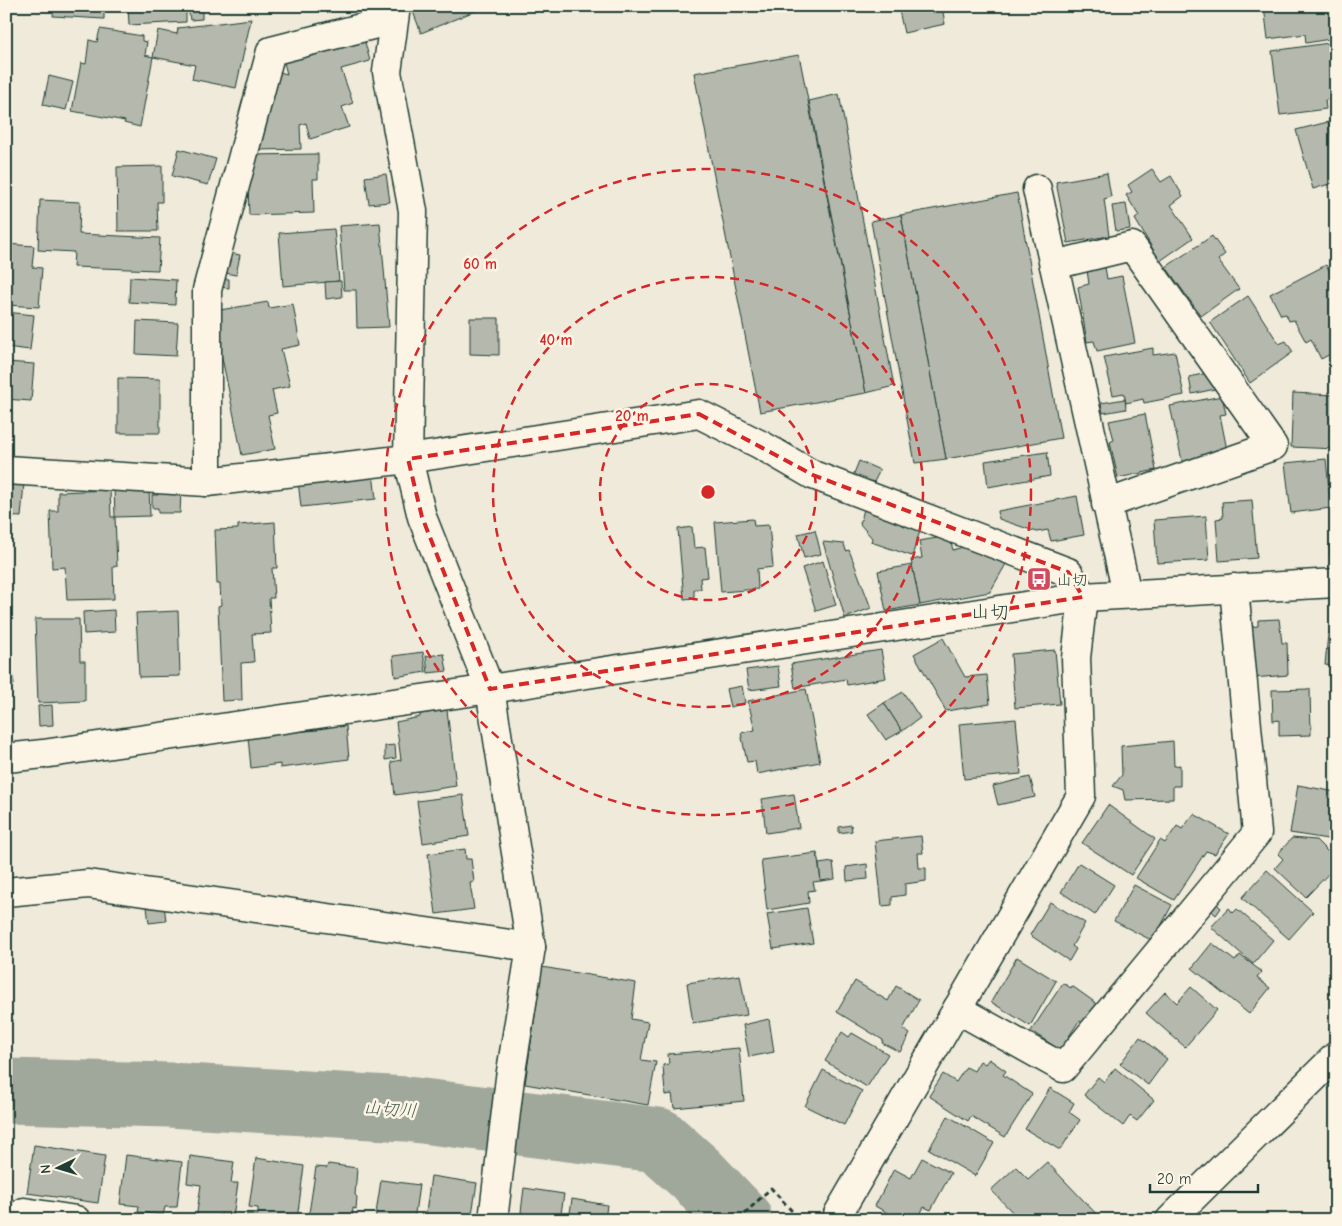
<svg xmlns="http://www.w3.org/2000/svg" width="1342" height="1226" font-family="'Comic Neue','Klee One',sans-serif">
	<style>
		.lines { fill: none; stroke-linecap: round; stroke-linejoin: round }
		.river { stroke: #9fa89a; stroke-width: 65 }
		.building { fill: #b5b9ad; stroke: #1f3d34 }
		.minor-casing { stroke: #1f3d34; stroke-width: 31 }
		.path { stroke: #1f3d34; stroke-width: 3; stroke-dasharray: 5 4; stroke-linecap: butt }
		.minor { stroke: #fcf5e5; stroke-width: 28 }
		.marked { fill: none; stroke: #d62828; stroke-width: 4; stroke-dasharray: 10 6; stroke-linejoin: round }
		.ring { fill: none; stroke: #d62828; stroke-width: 2.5; stroke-dasharray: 9 6 }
		.labels { text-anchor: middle; stroke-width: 5; stroke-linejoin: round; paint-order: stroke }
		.poi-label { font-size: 16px; fill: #1f3d34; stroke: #fcf5e5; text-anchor: start }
		.water-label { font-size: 18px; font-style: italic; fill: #455d53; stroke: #fcf5e5 }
		.quarter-label { font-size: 19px; fill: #1f3d34; stroke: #fcf5e5 }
		.centre { fill: #d62828; stroke: #fcf5e5; stroke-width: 2.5 }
		.ring-label { font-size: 15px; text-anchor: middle; font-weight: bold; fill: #d62828; stroke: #fcf5e5; stroke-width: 5; stroke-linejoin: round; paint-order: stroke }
	</style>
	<rect width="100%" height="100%" fill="#efeada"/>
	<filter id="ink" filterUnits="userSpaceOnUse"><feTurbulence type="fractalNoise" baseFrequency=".02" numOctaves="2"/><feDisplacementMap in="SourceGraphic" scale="10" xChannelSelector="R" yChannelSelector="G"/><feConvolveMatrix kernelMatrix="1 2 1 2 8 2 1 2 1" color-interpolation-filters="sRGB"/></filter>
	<g filter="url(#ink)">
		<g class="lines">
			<!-- river -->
			<polyline class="river" points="6,1091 170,1095 406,1109 658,1140 696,1174 740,1220"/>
		</g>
		<!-- building -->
		<g class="building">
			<polygon points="54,6 104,6 104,19 53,16"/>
			<polygon points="128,6 186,6 186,22 129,25"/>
			<polygon points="188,6 202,6 202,19 190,20"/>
			<polygon points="411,6 487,6 421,33"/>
			<polygon points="898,6 942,6 945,24 904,33"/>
			<polygon points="1264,6 1336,6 1336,38 1306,43 1305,34 1268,39"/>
			<polygon points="251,19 236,88 192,79 195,65 153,57 158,30 177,34 178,28"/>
			<polygon points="100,29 142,36 142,41 147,42 145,55 153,57 140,127 124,123 125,121 72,111 81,63 86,64 89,40 97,42"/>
			<polygon points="362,31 370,61 341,69 353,103 342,107 349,127 310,139 306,123 300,125 301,149 258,150 275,71 287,74 282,55"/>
			<polygon points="1336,42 1336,99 1325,100 1326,109 1280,115 1272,51"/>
			<polygon points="799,55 866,393 760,412 694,73"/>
			<polygon points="49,76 73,82 66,110 43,105"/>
			<polygon points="839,94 894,386 866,393 809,101"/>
			<polygon points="1328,122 1336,152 1336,182 1313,189 1296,130"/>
			<polygon points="179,149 216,159 208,185 172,176"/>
			<polygon points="318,154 318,179 313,179 314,213 249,215 247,155"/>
			<polygon points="162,166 162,202 157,202 158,231 118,231 117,167"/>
			<polygon points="1152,169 1161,182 1171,176 1183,196 1171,205 1193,238 1160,261 1135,219 1139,216 1126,195 1132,192 1128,185"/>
			<polygon points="1107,173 1111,197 1104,199 1109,236 1068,243 1056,182"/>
			<polygon points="386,174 390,202 369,204 365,177"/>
			<polygon points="1017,193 1061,438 946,459 901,215"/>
			<polygon points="40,200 80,202 79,234 160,238 158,270 73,267 74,252 38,250"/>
			<polygon points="1126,204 1130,229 1116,231 1112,206"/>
			<polygon points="901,215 946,459 915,463 871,221"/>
			<polygon points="380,223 389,327 357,328 356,290 344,290 339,226"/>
			<polygon points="334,229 339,281 283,286 279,233"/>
			<polygon points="1212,236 1225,254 1218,260 1239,289 1201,316 1166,267"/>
			<polygon points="6,244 34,246 32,267 42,268 39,307 6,305"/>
			<polygon points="218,251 240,255 236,275 214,271"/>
			<polygon points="1326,265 1336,281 1336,351 1321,359 1311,339 1306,342 1294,320 1289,321 1286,314 1281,315 1270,294"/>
			<polygon points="1105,267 1107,279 1122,276 1135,343 1097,351 1094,341 1087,342 1078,287 1089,284 1087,270"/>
			<polygon points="130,277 176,280 175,305 129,302"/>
			<polygon points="218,278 229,279 229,288 218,287"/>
			<polygon points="341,281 342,297 326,299 325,282"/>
			<polygon points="1248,296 1279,344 1286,341 1293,352 1250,383 1210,322"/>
			<polygon points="268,302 269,308 293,304 300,345 281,349 290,386 272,390 277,413 268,415 275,449 242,455 214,319 221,317 220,310"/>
			<polygon points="6,312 34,315 30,350 6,347"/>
			<polygon points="470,318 499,318 499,355 470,354"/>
			<polygon points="137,321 178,323 176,356 136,354"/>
			<polygon points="1153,348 1153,355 1175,352 1184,395 1144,403 1143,399 1126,403 1124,393 1113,395 1104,357"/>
			<polygon points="6,362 34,364 31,401 6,399"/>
			<polygon points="1212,372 1215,389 1192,394 1189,377"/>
			<polygon points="118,378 160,379 160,433 118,433"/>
			<polygon points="1293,393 1335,395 1336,449 1291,447"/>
			<polygon points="1222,396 1226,414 1220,415 1228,455 1183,465 1170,406"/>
			<polygon points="1125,399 1126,409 1103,413 1101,403"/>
			<polygon points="1145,414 1156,470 1118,478 1110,442 1114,440 1109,421"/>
			<polygon points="1047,452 1050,476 988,487 985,461"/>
			<polygon points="1326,459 1331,508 1291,513 1285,463"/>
			<polygon points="859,461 880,470 872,486 853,476"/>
			<polygon points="373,473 376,499 301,507 298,481"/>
			<polygon points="6,481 24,483 21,517 6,516"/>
			<polygon points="149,487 150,516 115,517 114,488"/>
			<polygon points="110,490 111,517 115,517 117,566 113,567 114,599 67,600 65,567 52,568 50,511 58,511 58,492"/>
			<polygon points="158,491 181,492 180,513 158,513 158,508 152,508 152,495 158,495"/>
			<polygon points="1077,496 1084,535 1051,541 1048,530 1037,532 999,519 998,511"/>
			<polygon points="1252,500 1257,558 1219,561 1216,519 1223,518 1222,502"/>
			<polygon points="864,509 921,528 912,556 871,542 872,538 860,524"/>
			<polygon points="1206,516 1209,560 1157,563 1154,520"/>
			<polygon points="753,519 754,526 769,525 773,567 757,569 758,589 721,592 715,522"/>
			<polygon points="275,522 277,568 272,568 274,598 269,598 271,633 252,634 254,662 241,663 242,700 222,701 218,606 221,605 220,584 217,584 215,530 238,529 238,525"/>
			<polygon points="692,527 694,548 705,547 708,577 700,578 701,589 694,589 694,598 684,599 678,529"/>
			<polygon points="815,530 821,554 804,558 798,534"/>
			<polygon points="949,536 953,550 963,547 1006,564 990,592 920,605 911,560 922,558 919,541"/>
			<polygon points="823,542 844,544 846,551 849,550 871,608 845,618"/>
			<polygon points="1329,545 1336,545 1336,565 1331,566"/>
			<polygon points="823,561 836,605 816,611 802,568"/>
			<polygon points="912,565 920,605 886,611 878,571"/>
			<polygon points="1335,604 1336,604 1336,692 1329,692 1332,666 1325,665 1328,634 1332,634"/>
			<polygon points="114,610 115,632 84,634 83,612"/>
			<polygon points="178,611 180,676 139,677 136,613"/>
			<polygon points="35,619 79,619 80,661 85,661 85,701 38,703"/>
			<polygon points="1279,619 1282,643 1287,643 1288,675 1253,678 1249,627 1258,626 1258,620"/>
			<polygon points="943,638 965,677 987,675 990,704 946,711 914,654"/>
			<polygon points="881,650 886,678 847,685 846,679 795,688 791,664"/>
			<polygon points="1055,650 1060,704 1015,708 1011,654"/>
			<polygon points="423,652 426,672 395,677 393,656"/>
			<polygon points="444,654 447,671 428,673 426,656"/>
			<polygon points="10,656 14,685 6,686 6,657"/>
			<polygon points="778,666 781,686 749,690 746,670"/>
			<polygon points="742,686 745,703 730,707 726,689"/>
			<polygon points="806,689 820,762 757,774 755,761 747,762 741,733 755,730 748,701"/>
			<polygon points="1310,689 1311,735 1279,736 1279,720 1273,721 1272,690"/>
			<polygon points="903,692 920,718 902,731 884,703"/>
			<polygon points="884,703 902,731 886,740 868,714"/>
			<polygon points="52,705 53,725 39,726 38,706"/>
			<polygon points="447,710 456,786 395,795 391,762 401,760 396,722 420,717 420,714"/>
			<polygon points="1016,719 1021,774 964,779 959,724"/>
			<polygon points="338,724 339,727 346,726 349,759 280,768 280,764 251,768 248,737 292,728 293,732 318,730 317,727"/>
			<polygon points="1173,741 1174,766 1180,765 1180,786 1173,786 1173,799 1125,800 1123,790 1113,786 1122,775 1121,746"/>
			<polygon points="395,745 396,758 385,760 385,746"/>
			<polygon points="1030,777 1035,797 998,805 993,786"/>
			<polygon points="1298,785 1336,792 1334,840 1290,833"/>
			<polygon points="794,794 799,828 766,833 762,799"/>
			<polygon points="463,795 469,836 423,843 417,801"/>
			<polygon points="1108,805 1155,839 1131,875 1082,843"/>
			<polygon points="1194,814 1229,834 1215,854 1206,851 1174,900 1136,878 1160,840 1165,843 1177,826 1182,829"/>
			<polygon points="851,825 852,831 839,833 839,827"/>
			<polygon points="921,836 923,853 918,853 919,868 926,868 926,881 905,884 905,895 892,897 892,905 882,906 875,841"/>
			<polygon points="1292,838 1316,840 1336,860 1336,866 1306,897 1275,868 1283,859 1278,854"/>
			<polygon points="465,849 466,859 471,859 474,882 470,883 474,909 436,914 428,854"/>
			<polygon points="817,853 821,881 813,882 815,890 808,891 809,903 767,910 761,860"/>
			<polygon points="833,862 835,879 821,881 819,864"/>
			<polygon points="1079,863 1114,885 1095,915 1061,892"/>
			<polygon points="867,864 868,879 847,881 846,867"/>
			<polygon points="1267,870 1313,912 1289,939 1242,898"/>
			<polygon points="1134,885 1172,905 1153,941 1114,921"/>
			<polygon points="1212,899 1221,908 1216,915 1206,906"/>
			<polygon points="1050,902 1085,923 1072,946 1076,949 1069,961 1030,935"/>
			<polygon points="164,905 166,921 149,923 147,907"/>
			<polygon points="807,908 813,943 773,949 767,914"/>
			<polygon points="1229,908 1233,913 1237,909 1273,940 1253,964 1211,927"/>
			<polygon points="1212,943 1235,961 1240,955 1262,972 1257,978 1270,988 1249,1014 1192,968"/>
			<polygon points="1017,957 1056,981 1030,1026 991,1002"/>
			<polygon points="542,967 636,983 631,1019 648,1022 641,1060 656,1062 648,1105 525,1084"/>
			<polygon points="740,975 747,1015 693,1023 687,983"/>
			<polygon points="855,981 888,1001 896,986 919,1000 903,1029 910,1034 900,1052 882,1043 883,1040 837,1012"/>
			<polygon points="1063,983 1071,988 1072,986 1100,1006 1088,1026 1079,1021 1060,1050 1031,1031"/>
			<polygon points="1191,987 1217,1010 1185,1047 1146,1013 1165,992 1177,1003"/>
			<polygon points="769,1019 774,1052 749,1057 743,1025"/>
			<polygon points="842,1032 849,1037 852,1033 888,1054 867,1087 825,1061"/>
			<polygon points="1140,1037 1167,1059 1148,1085 1120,1064"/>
			<polygon points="739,1048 744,1101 674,1108 672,1094 665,1095 663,1065 669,1064 668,1054"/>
			<polygon points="989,1059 1006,1071 1003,1075 1032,1094 1005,1137 971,1116 968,1121 929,1096 943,1074 956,1082 966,1067 974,1071 980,1061 985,1064"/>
			<polygon points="1115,1068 1154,1100 1137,1121 1130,1116 1123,1126 1084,1095 1098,1077 1104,1082"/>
			<polygon points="823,1070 862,1091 844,1125 805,1106"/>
			<polygon points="1050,1088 1074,1103 1069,1112 1080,1120 1060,1150 1025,1129"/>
			<polygon points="948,1116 994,1143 975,1176 929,1149"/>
			<polygon points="34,1145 105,1156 98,1203 27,1193"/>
			<polygon points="126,1155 182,1162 177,1207 165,1207 163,1215 138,1212 139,1206 120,1204"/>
			<polygon points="190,1156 234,1162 231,1183 238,1183 233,1217 219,1215 218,1220 196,1219 201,1185 187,1183"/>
			<polygon points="256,1158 304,1166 297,1220 246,1220 247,1214 258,1215 258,1208 249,1207"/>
			<polygon points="922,1158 951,1173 931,1210 924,1207 917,1220 900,1220 875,1206 894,1169 911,1178"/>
			<polygon points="1047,1162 1102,1220 1020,1220 991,1190 1016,1167 1028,1179"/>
			<polygon points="328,1164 357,1168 355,1195 357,1197 356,1209 353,1208 352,1220 308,1220 316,1167 327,1168"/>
			<polygon points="431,1176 477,1183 471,1220 425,1220"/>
			<polygon points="381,1180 419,1185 414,1220 375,1220"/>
			<polygon points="524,1188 564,1194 560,1220 522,1220 523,1213 521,1212"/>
			<polygon points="572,1199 607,1205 605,1220 569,1220"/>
		</g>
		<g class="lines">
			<defs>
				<g id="minor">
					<polyline points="396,6 387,72 413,211 408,459 422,517 490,689 531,947 510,1078 493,1220"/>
					<polyline points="1037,189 1127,594"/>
					<polyline points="1054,265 1132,246 1273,446 1106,504"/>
					<polyline points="6,470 207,482 408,459 699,414 761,445 813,475 1068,572 1083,597 1076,658 1081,796 838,1214 843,1220"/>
					<polyline points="207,482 207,290 271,51 392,20"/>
					<polyline points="6,758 43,754 490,689 1083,597 1336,583"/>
					<polyline points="6,892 88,884 531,947"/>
					<polyline points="957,1009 1063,1068 1257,833 1234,588"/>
					<polyline points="24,1212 76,1220"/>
					<polyline points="1170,1220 1336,1056"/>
				</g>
			</defs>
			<!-- minor casing -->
			<use href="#minor" class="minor-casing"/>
			<!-- path -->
			<polyline class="path" points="738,1220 771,1188 800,1220"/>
			<!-- minor -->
			<use href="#minor" class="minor"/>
		</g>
	</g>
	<!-- marked area -->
	<path class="marked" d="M699,414L813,475L1068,572L1083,597L490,689L422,517L408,459Z"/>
	<!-- distance rings -->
	<g class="ring">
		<circle cx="708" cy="492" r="108"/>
		<circle cx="708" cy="492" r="215"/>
		<circle cx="708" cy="492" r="323"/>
	</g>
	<!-- icons -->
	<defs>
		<symbol id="bus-square" viewBox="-11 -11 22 22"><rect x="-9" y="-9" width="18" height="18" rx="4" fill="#d1495b" stroke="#fcf5e5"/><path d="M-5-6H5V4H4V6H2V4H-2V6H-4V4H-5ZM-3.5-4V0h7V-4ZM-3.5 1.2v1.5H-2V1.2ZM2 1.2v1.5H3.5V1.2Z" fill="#fff"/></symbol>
	</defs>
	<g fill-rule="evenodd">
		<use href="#bus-square" x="1025" y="565" width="28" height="28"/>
	</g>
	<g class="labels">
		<!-- poi labels -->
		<g class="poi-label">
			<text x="1056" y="585">山切</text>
		</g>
		<!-- water labels -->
		<g class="water-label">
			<text transform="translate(390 1109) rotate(4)" y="6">山切川</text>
		</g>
		<!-- quarter labels -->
		<g class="quarter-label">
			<text x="990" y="618">山切</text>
		</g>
	</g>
	<circle cx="708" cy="492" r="8" class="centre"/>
	<g class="ring-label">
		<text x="480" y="269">60 m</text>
		<text x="556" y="345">40 m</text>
		<text x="632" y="421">20 m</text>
	</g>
	<!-- margin -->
	<rect width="1342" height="1226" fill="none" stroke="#fcf5e5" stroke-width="25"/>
	<rect x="12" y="12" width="1317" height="1201" fill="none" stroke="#1f3d34" stroke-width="2" filter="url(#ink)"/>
	<!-- north arrow -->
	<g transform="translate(58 1168) rotate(265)" stroke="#fcf5e5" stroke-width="4" paint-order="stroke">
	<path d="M0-4L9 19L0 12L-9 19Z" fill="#1f3d34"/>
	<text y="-8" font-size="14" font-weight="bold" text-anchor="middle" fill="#1f3d34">N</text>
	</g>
	<!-- scale -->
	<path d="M1150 1184v8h108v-8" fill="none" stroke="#1f3d34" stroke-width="2.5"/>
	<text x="1157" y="1184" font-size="15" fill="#1f3d34" stroke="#fcf5e5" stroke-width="4" paint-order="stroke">20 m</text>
</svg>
